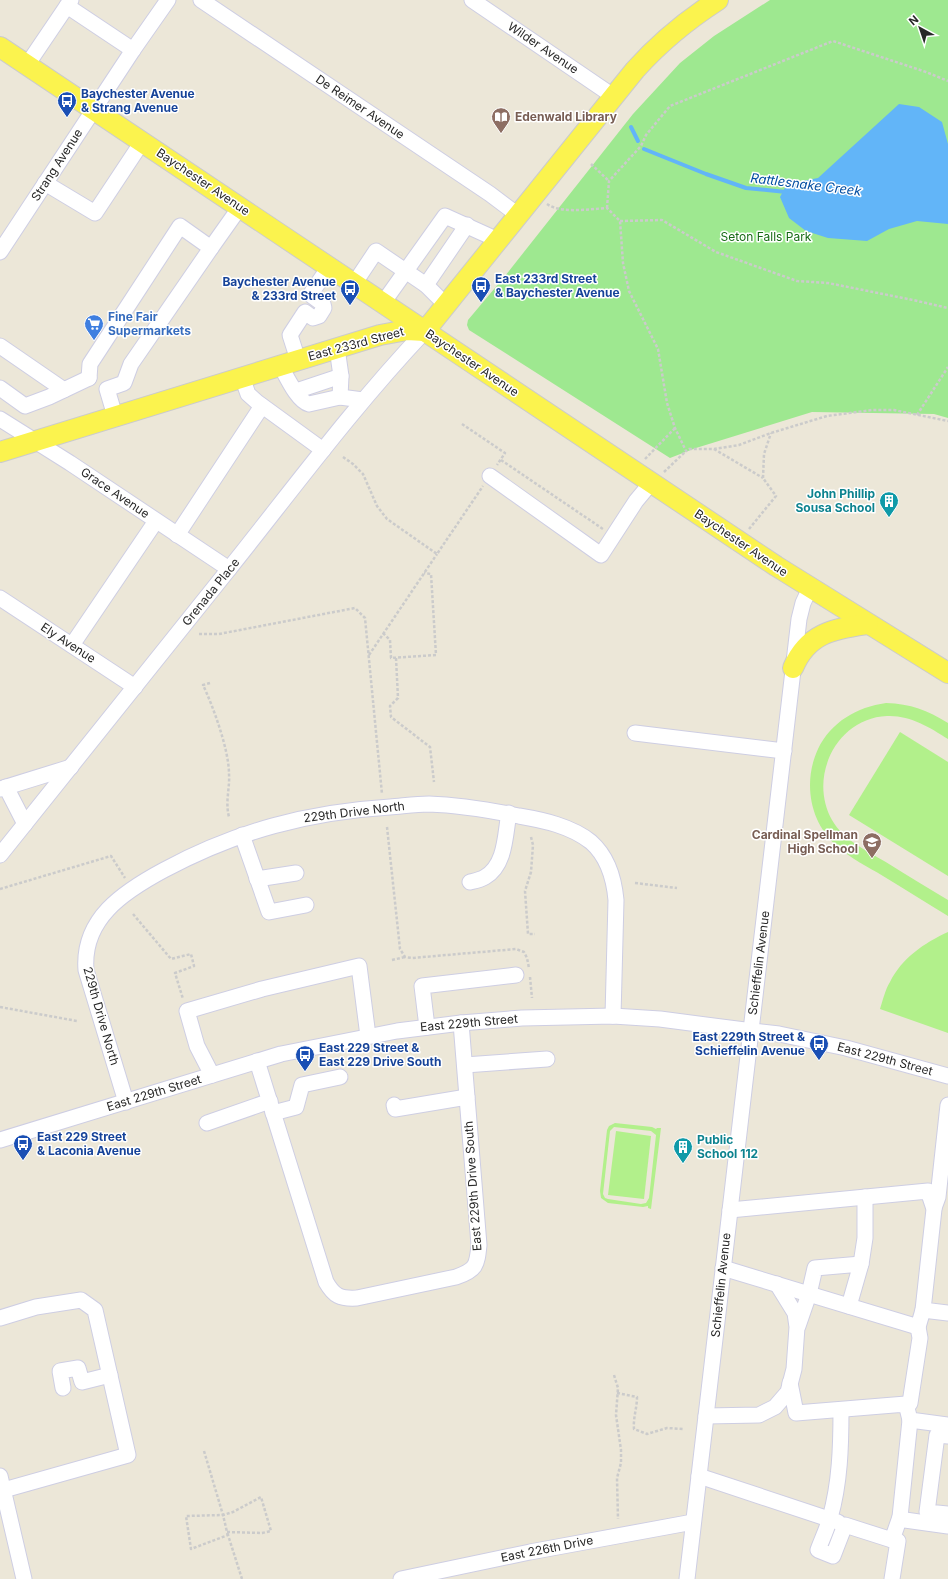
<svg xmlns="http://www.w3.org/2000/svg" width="948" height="1579" font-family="Inter,sans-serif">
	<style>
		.green { fill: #9ee890 }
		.pitch { fill: #b2f08b; fill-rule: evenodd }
		.water { fill: #62b5f8 }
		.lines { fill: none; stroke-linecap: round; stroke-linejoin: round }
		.stream { stroke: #62b5f8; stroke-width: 4 }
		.minor-casing { stroke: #cecee3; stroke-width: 17 }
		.major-casing { stroke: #cbcbcb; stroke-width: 22 }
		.path { stroke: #cbcbcb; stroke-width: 2.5; stroke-dasharray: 3 2; stroke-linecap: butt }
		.minor { stroke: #fff; stroke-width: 15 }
		.major { stroke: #fbf34e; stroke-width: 20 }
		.labels { text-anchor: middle; stroke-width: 3; stroke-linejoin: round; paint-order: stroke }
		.street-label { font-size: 12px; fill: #282828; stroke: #fff }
		.transit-label { font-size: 12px; font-weight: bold; fill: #164399; stroke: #fff; text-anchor: start }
		.education-label { font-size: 12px; font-weight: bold; fill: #785e54; stroke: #fff; text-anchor: start }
		.park-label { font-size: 12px; fill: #166a14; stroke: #fff }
		.shop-label { font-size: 12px; font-weight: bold; fill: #366cbe; stroke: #fff; text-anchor: start }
		.culture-label { font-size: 12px; font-weight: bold; fill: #0d838f; stroke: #fff; text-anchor: end }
		.water-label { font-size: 13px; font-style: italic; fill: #034ea2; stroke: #fff }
	</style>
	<rect width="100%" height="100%" fill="#ece7d8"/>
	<!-- green -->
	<polygon class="green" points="770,0 948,0 948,418 934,414 812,412 696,448 670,458 469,330 467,325 468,320 505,276 633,114 680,63 714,36"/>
	<!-- pitch -->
	<g class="pitch">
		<path d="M886,703C911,704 927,710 948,723V739C929,727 910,715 887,716C836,718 808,778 832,820C844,841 868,851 889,864C908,876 928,888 948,900V916C926,903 905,889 883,876C868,867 850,858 837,846C809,822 803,781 818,749C831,722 857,707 886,703Z"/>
		<polygon points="900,732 948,762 948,876 849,815"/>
		<path d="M948,932V1033L880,1009C883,1000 885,990 890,982C902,958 924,943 948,932Z"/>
		<path d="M615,1123L652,1127L656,1129L657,1128H661L651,1209L648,1208V1206L643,1207L608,1203L601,1198L600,1191L607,1130L609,1126ZM614,1127L651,1131L656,1135L649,1198L646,1203L641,1204L608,1199L605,1198L603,1194L610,1131Z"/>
		<polygon points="616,1131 651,1136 644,1199 608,1195"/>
	</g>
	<!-- water -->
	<polygon class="water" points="899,104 919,107 942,122 948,144 948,224 917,221 889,229 867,241 828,238 806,231 789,218 780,197 787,184 818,178"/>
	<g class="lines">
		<!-- stream -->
		<g class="stream">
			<polyline points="631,127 638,141"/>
			<polyline points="644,149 706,174 746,188 786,192"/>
		</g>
		<defs>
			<g id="minor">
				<polyline points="201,0 490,194 518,215"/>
				<polyline points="472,0 613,96"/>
				<polyline points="67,6 133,50"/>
				<polyline points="27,65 71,0"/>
				<polyline points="45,183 95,213 142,142"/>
				<polyline points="211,248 240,207"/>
				<polyline points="0,252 133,50 168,0"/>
				<polyline points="354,284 376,251 426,285 467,225"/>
				<polyline points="426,285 446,305"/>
				<polyline points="383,303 445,216 498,240"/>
				<polyline points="0,346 64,390"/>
				<polyline points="337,348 341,376"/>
				<polyline points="298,360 290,335 305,312 313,318 319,316 324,308 323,304 312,296 312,292 329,267"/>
				<path d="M280,365C286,375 297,401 309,404L340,397L363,400"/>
				<polyline points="242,377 248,394 257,402 323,450"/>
				<polyline points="89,378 90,364 180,226 211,248 131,364 124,383 107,389 115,416"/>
				<polyline points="0,388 25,406 49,397 89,378"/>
				<polyline points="296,391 341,376 340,397"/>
				<polyline points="0,419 70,463 229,569"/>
				<polyline points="490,476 601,555 636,501 651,483"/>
				<polyline points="177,535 262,406"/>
				<polyline points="0,598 135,687"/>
				<polyline points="72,645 156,521"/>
				<polyline points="635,733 784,751"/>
				<polyline points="6,787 25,824"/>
				<polyline points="0,789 71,767"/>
				<polyline points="242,835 269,912 306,905"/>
				<path d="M0,855C76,760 153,665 229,569C293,489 354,406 425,331"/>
				<polyline points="257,879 296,873"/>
				<path d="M470,882C474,881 480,880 485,877C506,865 505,834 509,813"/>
				<polyline points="427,1027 422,986 516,975"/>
				<path d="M257,1061L326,1282C334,1296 340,1299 357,1298L456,1277C476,1270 477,1266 479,1245L461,1023"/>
				<polyline points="465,1065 547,1059"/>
				<polyline points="212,1075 197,1046 187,1011 262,989 359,966 368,1036"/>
				<path d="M126,1102L86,970C82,919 123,892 164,870C237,831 308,812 390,807C403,806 416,804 429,804C459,805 489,810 519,816C543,820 571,826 591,842C608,857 614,878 616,900L613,1016"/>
				<polyline points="394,1105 395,1109 467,1097"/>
				<polyline points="273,1113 296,1107 302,1085 340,1077"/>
				<polyline points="207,1123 270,1101"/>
				<polyline points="0,1140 281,1054 397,1031 461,1023 522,1018 613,1016 660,1019 729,1028 779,1034 846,1048 948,1076"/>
				<polyline points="934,1208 938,1197 948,1105"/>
				<polyline points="730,1210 928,1191 934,1209 923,1310 948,1313"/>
				<polyline points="861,1264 865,1238 865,1197"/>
				<polyline points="723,1268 918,1327 923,1310"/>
				<polyline points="0,1318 36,1307 81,1300 95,1310 128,1455 0,1491"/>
				<polyline points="798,1326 809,1294 815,1268 861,1264 849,1306"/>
				<polyline points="790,1383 796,1413 906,1404 910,1420 948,1425"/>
				<polyline points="63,1388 60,1371 78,1368 82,1382 110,1375"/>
				<polyline points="906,1404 910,1403 920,1338 918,1327"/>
				<path d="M841,1410C841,1446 840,1483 830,1518C827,1529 822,1539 818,1550L833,1556L845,1525L892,1540L900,1517L910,1420"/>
				<polyline points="706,1416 759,1415 775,1407 788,1392 794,1369 797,1327 795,1313 777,1284"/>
				<polyline points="948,1436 937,1435 927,1512 948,1514"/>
				<polyline points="0,1476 24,1579"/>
				<polyline points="699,1476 838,1522"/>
				<polyline points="900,1517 905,1520 948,1526"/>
				<polyline points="892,1540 898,1541 892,1579"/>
				<polyline points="401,1579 530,1552 693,1522"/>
				<polyline points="687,1579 799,619 803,603 810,588"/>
			</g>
			<g id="major">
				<polyline points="0,47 776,566 948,673"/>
				<path d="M425,331L635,70C660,42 687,20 718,0"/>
				<polyline points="0,452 380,335 407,330 425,331"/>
				<path d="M793,668C808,632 835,629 868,624"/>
			</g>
		</defs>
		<!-- minor casing -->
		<use href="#minor" class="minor-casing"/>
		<!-- major casing -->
		<use href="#major" class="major-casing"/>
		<!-- path -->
		<g class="path">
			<polyline points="591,164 609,181"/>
			<path d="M547,204C561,214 590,209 607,208L620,221L623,263L629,291L658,349L667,403L675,428L686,451L689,449H714L739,445L771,433L827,416L872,410H894L948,421"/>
			<polyline points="607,208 609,181 641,146 646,135 670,106 833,41 926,72 948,81"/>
			<polyline points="620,221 662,220 716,252 797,281 828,283 913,300 948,308"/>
			<polyline points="917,415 948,367"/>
			<polyline points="462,424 505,453 497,465"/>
			<polyline points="714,449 763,478"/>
			<polyline points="343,457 353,464 363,474 377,506 387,519 437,554 483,486"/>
			<polyline points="645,459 675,428"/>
			<polyline points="501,460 603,529"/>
			<polyline points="664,472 686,451"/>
			<polyline points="749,529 776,496 763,478 764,454 771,433"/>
			<polyline points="383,633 390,640 391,658 436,655 431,574 424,573"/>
			<polyline points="199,634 219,634 355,608 365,618 382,794"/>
			<polyline points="369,655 437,554"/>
			<polyline points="396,658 398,698 390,706 391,717 430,747 434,782"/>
			<path d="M210,683L203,685C213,706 229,750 229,774C230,788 225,802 229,817"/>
			<polyline points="387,827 400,949 405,957 412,958 516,949 524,952 527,958 529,968"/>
			<polyline points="531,837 533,845 531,872 525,891 528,934 535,934"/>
			<polyline points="635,883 677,888"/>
			<polyline points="0,889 111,856 125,878"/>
			<polyline points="133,914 171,959 191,954 194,966 175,973 183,999"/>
			<polyline points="392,960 405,957"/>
			<polyline points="530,977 532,998"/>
			<polyline points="0,1007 77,1021"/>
			<polyline points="614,1375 618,1388 616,1415 621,1450 621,1463 617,1478 618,1519"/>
			<path d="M617,1393L637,1397C637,1408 633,1418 634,1429L647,1434L667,1428L683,1429"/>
			<polyline points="204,1451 223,1515 186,1516 191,1549 228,1535 242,1579"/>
			<polyline points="227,1532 262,1533 271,1531 261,1497 233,1512 223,1515 227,1532 228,1535"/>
		</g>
		<!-- minor -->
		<use href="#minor" class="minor"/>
		<!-- major -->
		<use href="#major" class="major"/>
	</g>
	<!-- icons -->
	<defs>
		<symbol id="bus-pin" viewBox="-11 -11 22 30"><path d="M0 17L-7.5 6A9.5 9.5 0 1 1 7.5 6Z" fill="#1a4fb4" stroke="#fff"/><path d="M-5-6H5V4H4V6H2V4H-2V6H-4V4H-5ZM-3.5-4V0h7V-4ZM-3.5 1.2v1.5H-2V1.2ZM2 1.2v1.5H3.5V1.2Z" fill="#fff"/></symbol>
		<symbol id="library-pin" viewBox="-11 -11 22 30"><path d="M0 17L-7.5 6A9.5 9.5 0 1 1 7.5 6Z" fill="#8d6e63" stroke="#fff"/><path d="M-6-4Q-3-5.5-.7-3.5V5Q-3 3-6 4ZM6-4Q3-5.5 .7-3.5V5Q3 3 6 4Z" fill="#fff"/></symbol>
		<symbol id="supermarket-pin" viewBox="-11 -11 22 30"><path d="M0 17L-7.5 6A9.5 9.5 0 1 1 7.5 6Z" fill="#3f7fe0" stroke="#fff"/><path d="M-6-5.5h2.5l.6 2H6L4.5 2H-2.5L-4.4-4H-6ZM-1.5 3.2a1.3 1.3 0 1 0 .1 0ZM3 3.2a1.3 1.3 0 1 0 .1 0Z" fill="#fff"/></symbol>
		<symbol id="building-pin" viewBox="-11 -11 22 30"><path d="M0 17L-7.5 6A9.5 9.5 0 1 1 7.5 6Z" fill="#0f9aa8" stroke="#fff"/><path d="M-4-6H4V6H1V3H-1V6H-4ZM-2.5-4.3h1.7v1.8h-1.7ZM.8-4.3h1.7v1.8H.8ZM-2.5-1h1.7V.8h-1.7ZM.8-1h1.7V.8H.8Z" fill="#fff"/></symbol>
		<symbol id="school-pin" viewBox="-11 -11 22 30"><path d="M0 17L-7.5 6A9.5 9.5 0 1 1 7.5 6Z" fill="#8d6e63" stroke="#fff"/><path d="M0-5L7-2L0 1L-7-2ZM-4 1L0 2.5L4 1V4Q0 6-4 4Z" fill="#fff"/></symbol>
	</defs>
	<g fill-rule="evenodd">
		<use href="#bus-pin" x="56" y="90" width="22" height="30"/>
		<use href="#library-pin" x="490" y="106" width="22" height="30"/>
		<use href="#bus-pin" x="470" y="275" width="22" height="30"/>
		<use href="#bus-pin" x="339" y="278" width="22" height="30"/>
		<use href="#supermarket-pin" x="83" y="313" width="22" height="30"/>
		<use href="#building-pin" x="878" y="490" width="22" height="30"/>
		<use href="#school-pin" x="861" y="831" width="22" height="30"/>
		<use href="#bus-pin" x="808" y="1033" width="22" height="30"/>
		<use href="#bus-pin" x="294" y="1044" width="22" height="30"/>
		<use href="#bus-pin" x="12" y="1133" width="22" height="30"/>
		<use href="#building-pin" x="672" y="1136" width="22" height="30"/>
	</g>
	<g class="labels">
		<!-- street labels -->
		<g class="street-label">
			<text transform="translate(543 48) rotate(34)" y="4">Wilder Avenue</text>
			<text transform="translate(360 107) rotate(34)" y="4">De Reimer Avenue</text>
			<text transform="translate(57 165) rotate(-57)" y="4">Strang Avenue</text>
			<text transform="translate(203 182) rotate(34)" y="4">Baychester Avenue</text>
			<text transform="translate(356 344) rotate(-15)" y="4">East 233rd Street</text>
			<text transform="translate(472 363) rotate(34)" y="4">Baychester Avenue</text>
			<text transform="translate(115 493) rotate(34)" y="4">Grace Avenue</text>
			<text transform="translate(741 543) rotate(34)" y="4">Baychester Avenue</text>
			<text transform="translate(211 592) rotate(-51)" y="4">Grenada Place</text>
			<text transform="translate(68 643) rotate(33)" y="4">Ely Avenue</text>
			<text transform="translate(354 812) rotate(-7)" y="4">229th Drive North</text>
			<text transform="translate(759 963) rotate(-83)" y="4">Schieffelin Avenue</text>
			<text transform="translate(101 1016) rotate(74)" y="4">229th Drive North</text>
			<text transform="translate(469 1023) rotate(-5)" y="4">East 229th Street</text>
			<text transform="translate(885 1059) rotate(15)" y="4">East 229th Street</text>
			<text transform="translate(154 1093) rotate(-17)" y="4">East 229th Street</text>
			<text transform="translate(473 1186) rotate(-94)" y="4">East 229th Drive South</text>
			<text transform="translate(721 1285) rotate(-84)" y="4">Schieffelin Avenue</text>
			<text transform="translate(547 1549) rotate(-11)" y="4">East 226th Drive</text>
		</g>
		<!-- transit labels -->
		<g class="transit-label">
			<text x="81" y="98">Baychester Avenue<tspan x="81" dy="14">&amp; Strang Avenue</tspan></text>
			<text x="495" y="283">East 233rd Street<tspan x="495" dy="14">&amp; Baychester Avenue</tspan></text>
			<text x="336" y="286" text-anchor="end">Baychester Avenue<tspan x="336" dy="14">&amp; 233rd Street</tspan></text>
			<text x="805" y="1041" text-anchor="end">East 229th Street &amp;<tspan x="805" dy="14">Schieffelin Avenue</tspan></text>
			<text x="319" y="1052">East 229 Street &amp;<tspan x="319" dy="14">East 229 Drive South</tspan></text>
			<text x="37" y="1141">East 229 Street<tspan x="37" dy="14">&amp; Laconia Avenue</tspan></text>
		</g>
		<!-- education labels -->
		<g class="education-label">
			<text x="515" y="121">Edenwald Library</text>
			<text x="858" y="839" text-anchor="end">Cardinal Spellman<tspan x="858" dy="14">High School</tspan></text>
		</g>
		<!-- park labels -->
		<g class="park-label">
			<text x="766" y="241">Seton Falls Park</text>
		</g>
		<!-- shop labels -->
		<g class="shop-label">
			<text x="108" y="321">Fine Fair<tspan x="108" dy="14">Supermarkets</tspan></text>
		</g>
		<!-- culture labels -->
		<g class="culture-label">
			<text x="875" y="498">John Phillip<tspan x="875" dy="14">Sousa School</tspan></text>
			<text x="697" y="1144" text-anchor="start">Public<tspan x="697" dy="14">School 112</tspan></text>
		</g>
		<!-- water labels -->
		<g class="water-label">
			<text transform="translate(806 184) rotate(7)" y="5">Rattlesnake Creek</text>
		</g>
	</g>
	<!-- north arrow -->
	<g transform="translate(920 28) rotate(320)" stroke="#ffffff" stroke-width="3" paint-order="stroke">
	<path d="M0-3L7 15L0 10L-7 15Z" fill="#282828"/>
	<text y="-6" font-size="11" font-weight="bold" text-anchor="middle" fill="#282828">N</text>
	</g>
</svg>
